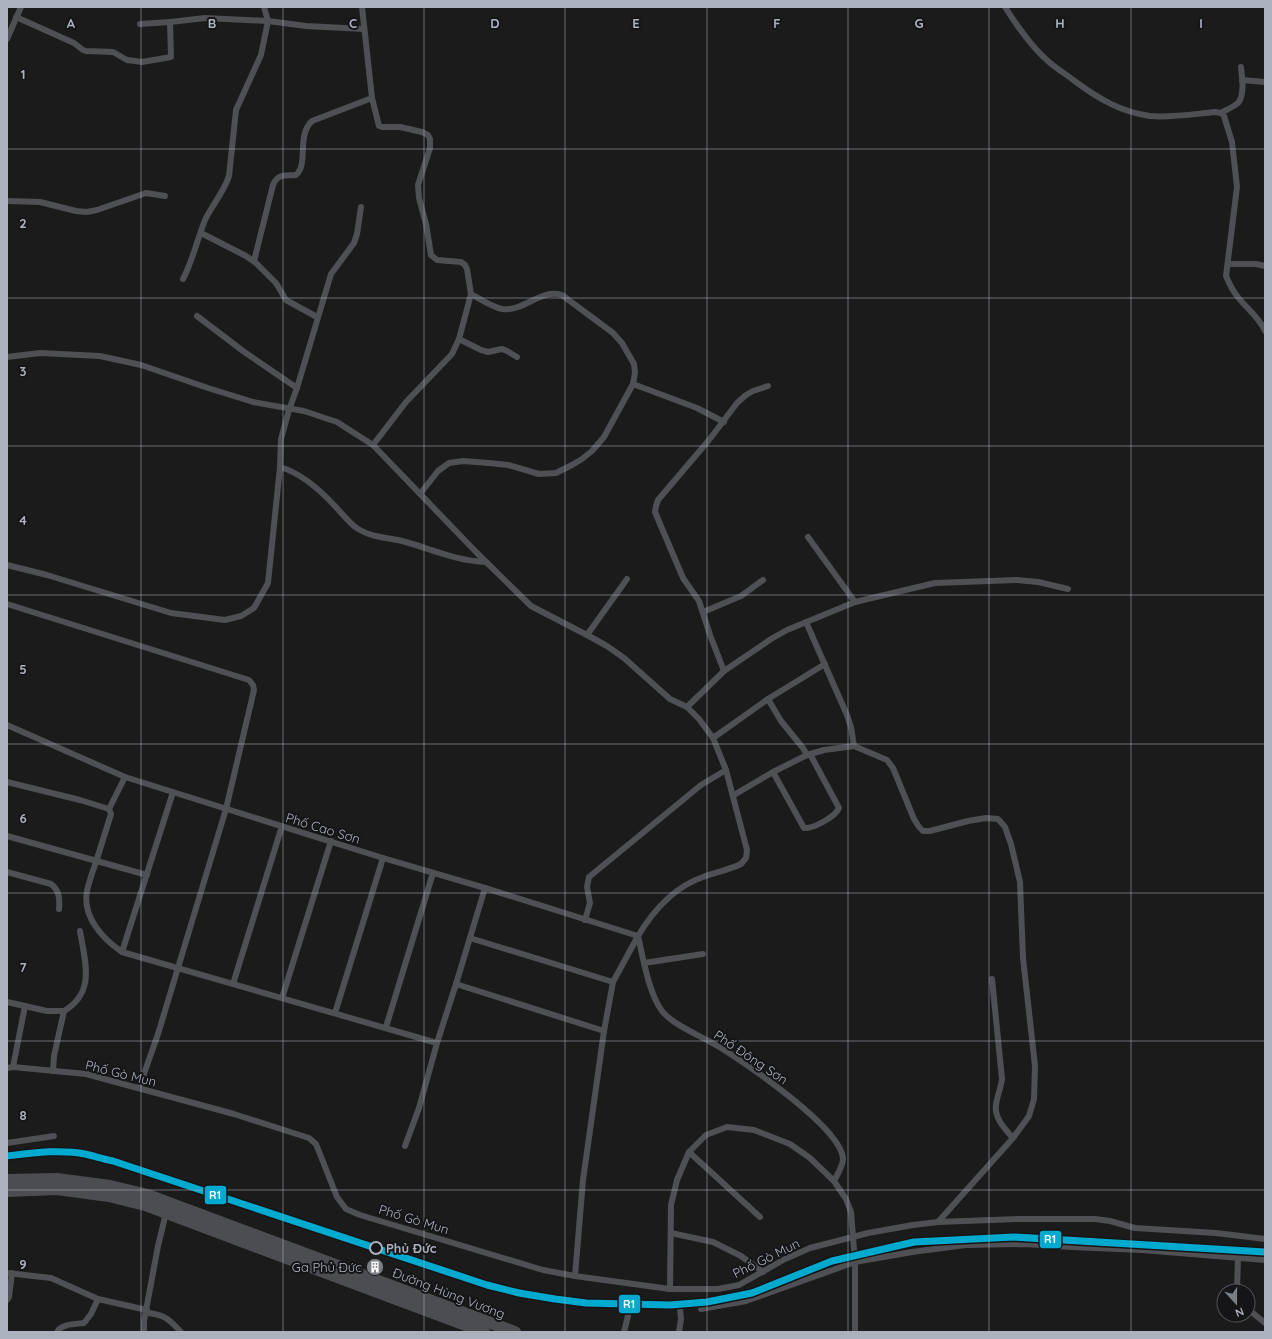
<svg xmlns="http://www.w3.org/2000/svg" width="1272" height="1339" font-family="Quicksand,sans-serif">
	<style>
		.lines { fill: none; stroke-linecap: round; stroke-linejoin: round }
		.street { stroke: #4f5054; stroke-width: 6 }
		.highway { stroke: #4c4d51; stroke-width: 12 }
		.rail-1-casing { stroke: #151517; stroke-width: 10 }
		.rail-1 { stroke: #00a9ce; stroke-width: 7 }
		.grid { fill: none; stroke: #abb2bd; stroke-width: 1; stroke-opacity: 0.55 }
		.stop-dot { fill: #151517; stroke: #abb2bd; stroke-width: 2 }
		.labels { text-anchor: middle; stroke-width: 4; stroke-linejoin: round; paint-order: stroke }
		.street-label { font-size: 13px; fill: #abb2bd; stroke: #151517 }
		.stop-label { font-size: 13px; font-weight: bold; fill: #abb2bd; stroke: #151517; text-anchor: start }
		.poi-label { font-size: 13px; fill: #abb2bd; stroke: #151517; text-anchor: end }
		.grid-label { font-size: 13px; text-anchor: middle; font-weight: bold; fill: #abb2bd; stroke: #151517; stroke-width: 4; stroke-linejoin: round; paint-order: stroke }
		.line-badge { stroke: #151517; stroke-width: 1.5 }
		.badge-label { font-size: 11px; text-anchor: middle; font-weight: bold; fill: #fff }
	</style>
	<rect width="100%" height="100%" fill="#1b1b1b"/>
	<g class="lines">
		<!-- street -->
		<g class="street">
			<polyline points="362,7 372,98 379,126 382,127 400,127 422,132 428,135 430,139 430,148 418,185 419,198 426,224 431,255 437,260 461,262 465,265 467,269 471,294 459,339 452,354 406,402 373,445"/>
			<path d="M1005,7C1017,26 1031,47 1049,62C1057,69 1067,75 1076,82C1099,99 1121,112 1150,116C1171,118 1194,114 1215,112L1221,113L1224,116L1232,142L1237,187L1226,276C1229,283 1232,290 1237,296C1246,308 1259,317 1265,331"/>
			<polyline points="16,17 74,43 83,50 86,51 113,52 127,60 135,61 142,62 171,57 170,22"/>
			<polyline points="140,24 170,22 205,18 268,21 306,26 364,29"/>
			<polyline points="7,39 21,7"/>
			<polyline points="1242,80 1265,82"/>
			<path d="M1221,113C1226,110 1233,107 1238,103C1245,95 1242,77 1241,67"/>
			<polyline points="7,201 40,202 76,211 87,212 97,210 146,193 165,196"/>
			<polyline points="201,233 246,256 256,263 276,283 286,300 317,317"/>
			<path d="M254,261L273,185C278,173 285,176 296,175C309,164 296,136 312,121L372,98"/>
			<polyline points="1228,264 1256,264 1265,266"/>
			<path d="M183,279C193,260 197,240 205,220C212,205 224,192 229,176L236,110L261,55L268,21L264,7"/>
			<polyline points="197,316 243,351 297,388"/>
			<polyline points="459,339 481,350 488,352 502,349 507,351 517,357"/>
			<path d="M7,357L40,353L100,356L141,365L208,388L253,402L304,411L337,422L373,445L477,553L531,606L587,635L607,646L624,658L670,699L687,707L699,719L713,738L726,770L747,850L746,858L741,864C729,870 716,872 703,877C674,887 653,911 638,936C643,958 649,994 662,1011C673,1025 701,1036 716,1045C743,1061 842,1128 843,1159C843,1166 837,1175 834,1181L846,1199L851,1212L855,1262V1332"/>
			<polyline points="633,384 697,408 724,422"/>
			<path d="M280,467C300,473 319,489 333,504C340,511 346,519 354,526C369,538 388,537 406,542C433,550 458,561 486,562"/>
			<path d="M420,494L438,471L449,463L463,461L489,463L508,465L539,474L556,473L572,465L582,459L592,451L604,437L633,384L635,373L634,364L622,343L613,333L562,295C541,288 524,312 502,309C492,307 480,299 471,294"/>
			<polyline points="808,537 855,602"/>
			<polyline points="7,565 47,575 171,613 225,620 241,616 254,608 268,583 280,467 281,439 289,410 297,388 331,274 354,243 357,234 361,207"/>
			<polyline points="7,604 249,680 253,685 254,690 226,809 158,1034 139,1088"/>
			<polyline points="703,612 741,596 763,580"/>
			<polyline points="806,622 847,715 851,727 854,746"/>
			<polyline points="587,635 627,579"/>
			<polyline points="724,671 710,635 699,601 683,578 655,512 656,506 658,500 709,440 737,403 746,395 753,391 768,386"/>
			<polyline points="768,699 781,721 803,748 807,755"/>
			<polyline points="687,707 724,671 771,639 787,630 855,602 935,583 1017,580 1038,582 1068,589"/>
			<polyline points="7,725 125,777 383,858 485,888 638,936 613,982 604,1031 583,1180 575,1276"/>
			<polyline points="713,738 768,699 825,664"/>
			<path d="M773,772L804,828C813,829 835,817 839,808L810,754"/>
			<path d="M125,777L109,809L111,814C106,830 101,846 96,862C93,871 89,881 87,891C82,917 103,939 122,952L437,1043"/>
			<polyline points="7,782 80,800 109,809"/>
			<polyline points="734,795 773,772 807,755 824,750 854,746 887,760 893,768 914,819 919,827 923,831 930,831 968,821 986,818 998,819 1005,827 1011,844 1020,882 1023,958 1035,1066 1034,1099 1029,1116 1013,1138 938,1222"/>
			<polyline points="7,836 147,875"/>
			<path d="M7,872L51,884C59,890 60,898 59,909"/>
			<polyline points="585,920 590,903 587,887 589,877 701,785 726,770"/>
			<polyline points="470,938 613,982"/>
			<polyline points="122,952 173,792"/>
			<polyline points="644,963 703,954"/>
			<path d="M992,979L1002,1079C1001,1088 997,1096 996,1105C994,1118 1005,1129 1013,1138"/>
			<polyline points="233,984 282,826"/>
			<polyline points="456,984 604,1031"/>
			<polyline points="282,998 331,841"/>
			<polyline points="7,1002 47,1011 64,1011"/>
			<polyline points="335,1013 383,858"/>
			<polyline points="386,1027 433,873"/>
			<polyline points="13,1067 25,1006"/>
			<polyline points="7,1068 13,1067 86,1074 234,1114 309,1138 316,1144 337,1197 346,1209 360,1215 543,1270 575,1276 670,1289 718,1289 739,1285 785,1259 810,1248 868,1233 913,1225 938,1222 1019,1219 1095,1219 1110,1221 1135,1228 1216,1233 1265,1239"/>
			<path d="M53,1071L54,1056L64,1011C96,992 85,962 80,931"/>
			<polyline points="7,1143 54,1136"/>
			<polyline points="405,1146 419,1108 437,1043 456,984 485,888"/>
			<polyline points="689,1152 760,1217"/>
			<polyline points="671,1233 713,1242 741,1256 763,1272"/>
			<polyline points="7,1273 51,1278 98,1299 147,1310"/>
			<polyline points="670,1289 671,1205 677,1180 689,1152 706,1135 727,1127 754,1130 790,1144 810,1158 834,1181"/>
			<polyline points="1237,1291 1238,1258"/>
			<polyline points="7,1300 9,1297 12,1273"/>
			<polyline points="701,1309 746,1301 855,1262 912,1252 966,1245 1025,1244 1072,1247 1142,1250 1265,1260"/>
			<polyline points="1248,1309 1265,1323"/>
			<path d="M146,1313C164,1314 169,1319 181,1332"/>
			<path d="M57,1332C61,1324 75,1324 84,1323L91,1314L98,1299"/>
			<polyline points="144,1332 144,1321 158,1246 166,1213"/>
			<polyline points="624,1332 628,1316"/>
			<polyline points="679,1332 681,1319 680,1309"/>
		</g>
		<!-- highway -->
		<g class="highway">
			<polyline points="7,1180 57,1179 110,1186 148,1195 515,1332"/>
			<polyline points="7,1191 57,1189 109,1196 145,1205 484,1332"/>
		</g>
		<defs>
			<path id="rail-1" d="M7,1156C32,1153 60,1149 85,1154C94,1156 103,1159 113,1161L487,1285L519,1293L555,1299L586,1303L670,1305L707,1302L752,1293L832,1261L914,1242L1014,1237L1265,1252"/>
		</defs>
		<!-- rail-1 casing -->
		<use href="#rail-1" class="rail-1-casing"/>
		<!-- rail-1 -->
		<use href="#rail-1" class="rail-1"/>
	</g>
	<!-- grid -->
	<path class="grid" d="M141,7V1332M283,7V1332M424,7V1332M565,7V1332M707,7V1332M848,7V1332M989,7V1332M1131,7V1332M7,149H1265M7,298H1265M7,446H1265M7,595H1265M7,744H1265M7,893H1265M7,1041H1265M7,1190H1265"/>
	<!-- icons -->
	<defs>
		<symbol id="building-disc" viewBox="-11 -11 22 22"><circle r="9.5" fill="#797d84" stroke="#151517"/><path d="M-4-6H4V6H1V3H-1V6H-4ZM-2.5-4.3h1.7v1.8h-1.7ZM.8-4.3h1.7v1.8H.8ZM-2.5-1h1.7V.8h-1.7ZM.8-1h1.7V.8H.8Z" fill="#fff"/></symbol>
	</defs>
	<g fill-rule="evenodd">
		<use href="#building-disc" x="365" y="1257" width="20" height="20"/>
	</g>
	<!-- markers -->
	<circle class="stop-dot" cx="376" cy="1248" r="6"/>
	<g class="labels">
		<!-- street labels -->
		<g class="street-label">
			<text transform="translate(323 828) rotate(17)" y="5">Phố Cao Sơn</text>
			<text transform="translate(751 1057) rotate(34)" y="5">Phố Đông Sơn</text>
			<text transform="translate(121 1073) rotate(14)" y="5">Phố Gò Mun</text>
			<text transform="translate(414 1219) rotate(17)" y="5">Phố Gò Mun</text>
			<text transform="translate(766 1258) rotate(-26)" y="5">Phố Gò Mun</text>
			<text transform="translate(449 1293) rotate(21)" y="5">Đường Hùng Vương</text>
		</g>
		<!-- stop labels -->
		<g class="stop-label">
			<text x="386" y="1253">Phủ Đức</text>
		</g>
		<!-- poi labels -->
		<g class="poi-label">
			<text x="362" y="1272">Ga Phủ Đức</text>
		</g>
	</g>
	<g class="grid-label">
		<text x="71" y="28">A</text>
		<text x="212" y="28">B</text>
		<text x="353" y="28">C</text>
		<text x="495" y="28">D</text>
		<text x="636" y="28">E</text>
		<text x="777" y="28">F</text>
		<text x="919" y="28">G</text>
		<text x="1060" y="28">H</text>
		<text x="1201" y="28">I</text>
		<text x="23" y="79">1</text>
		<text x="23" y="228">2</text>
		<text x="23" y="376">3</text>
		<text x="23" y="525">4</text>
		<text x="23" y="674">5</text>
		<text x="23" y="823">6</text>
		<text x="23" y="972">7</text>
		<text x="23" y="1120">8</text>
		<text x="23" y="1269">9</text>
	</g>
	<g class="line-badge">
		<rect x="204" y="1185" width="23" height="20" rx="4" fill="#00a9ce"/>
		<rect x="1039" y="1230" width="23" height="19" rx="4" fill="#00a9ce"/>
		<rect x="618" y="1294" width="23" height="20" rx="4" fill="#00a9ce"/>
	</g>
	<g class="badge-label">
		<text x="215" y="1199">R1</text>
		<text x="1050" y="1243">R1</text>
		<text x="629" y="1308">R1</text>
	</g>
	<!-- border -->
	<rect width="1272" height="1339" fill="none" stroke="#abb2bd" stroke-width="16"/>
	<!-- north arrow -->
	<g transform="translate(1236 1303) rotate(159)"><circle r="19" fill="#151517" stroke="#515459"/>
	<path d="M0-3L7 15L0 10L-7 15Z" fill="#797d84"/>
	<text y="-6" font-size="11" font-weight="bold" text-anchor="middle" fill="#abb2bd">N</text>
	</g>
</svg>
